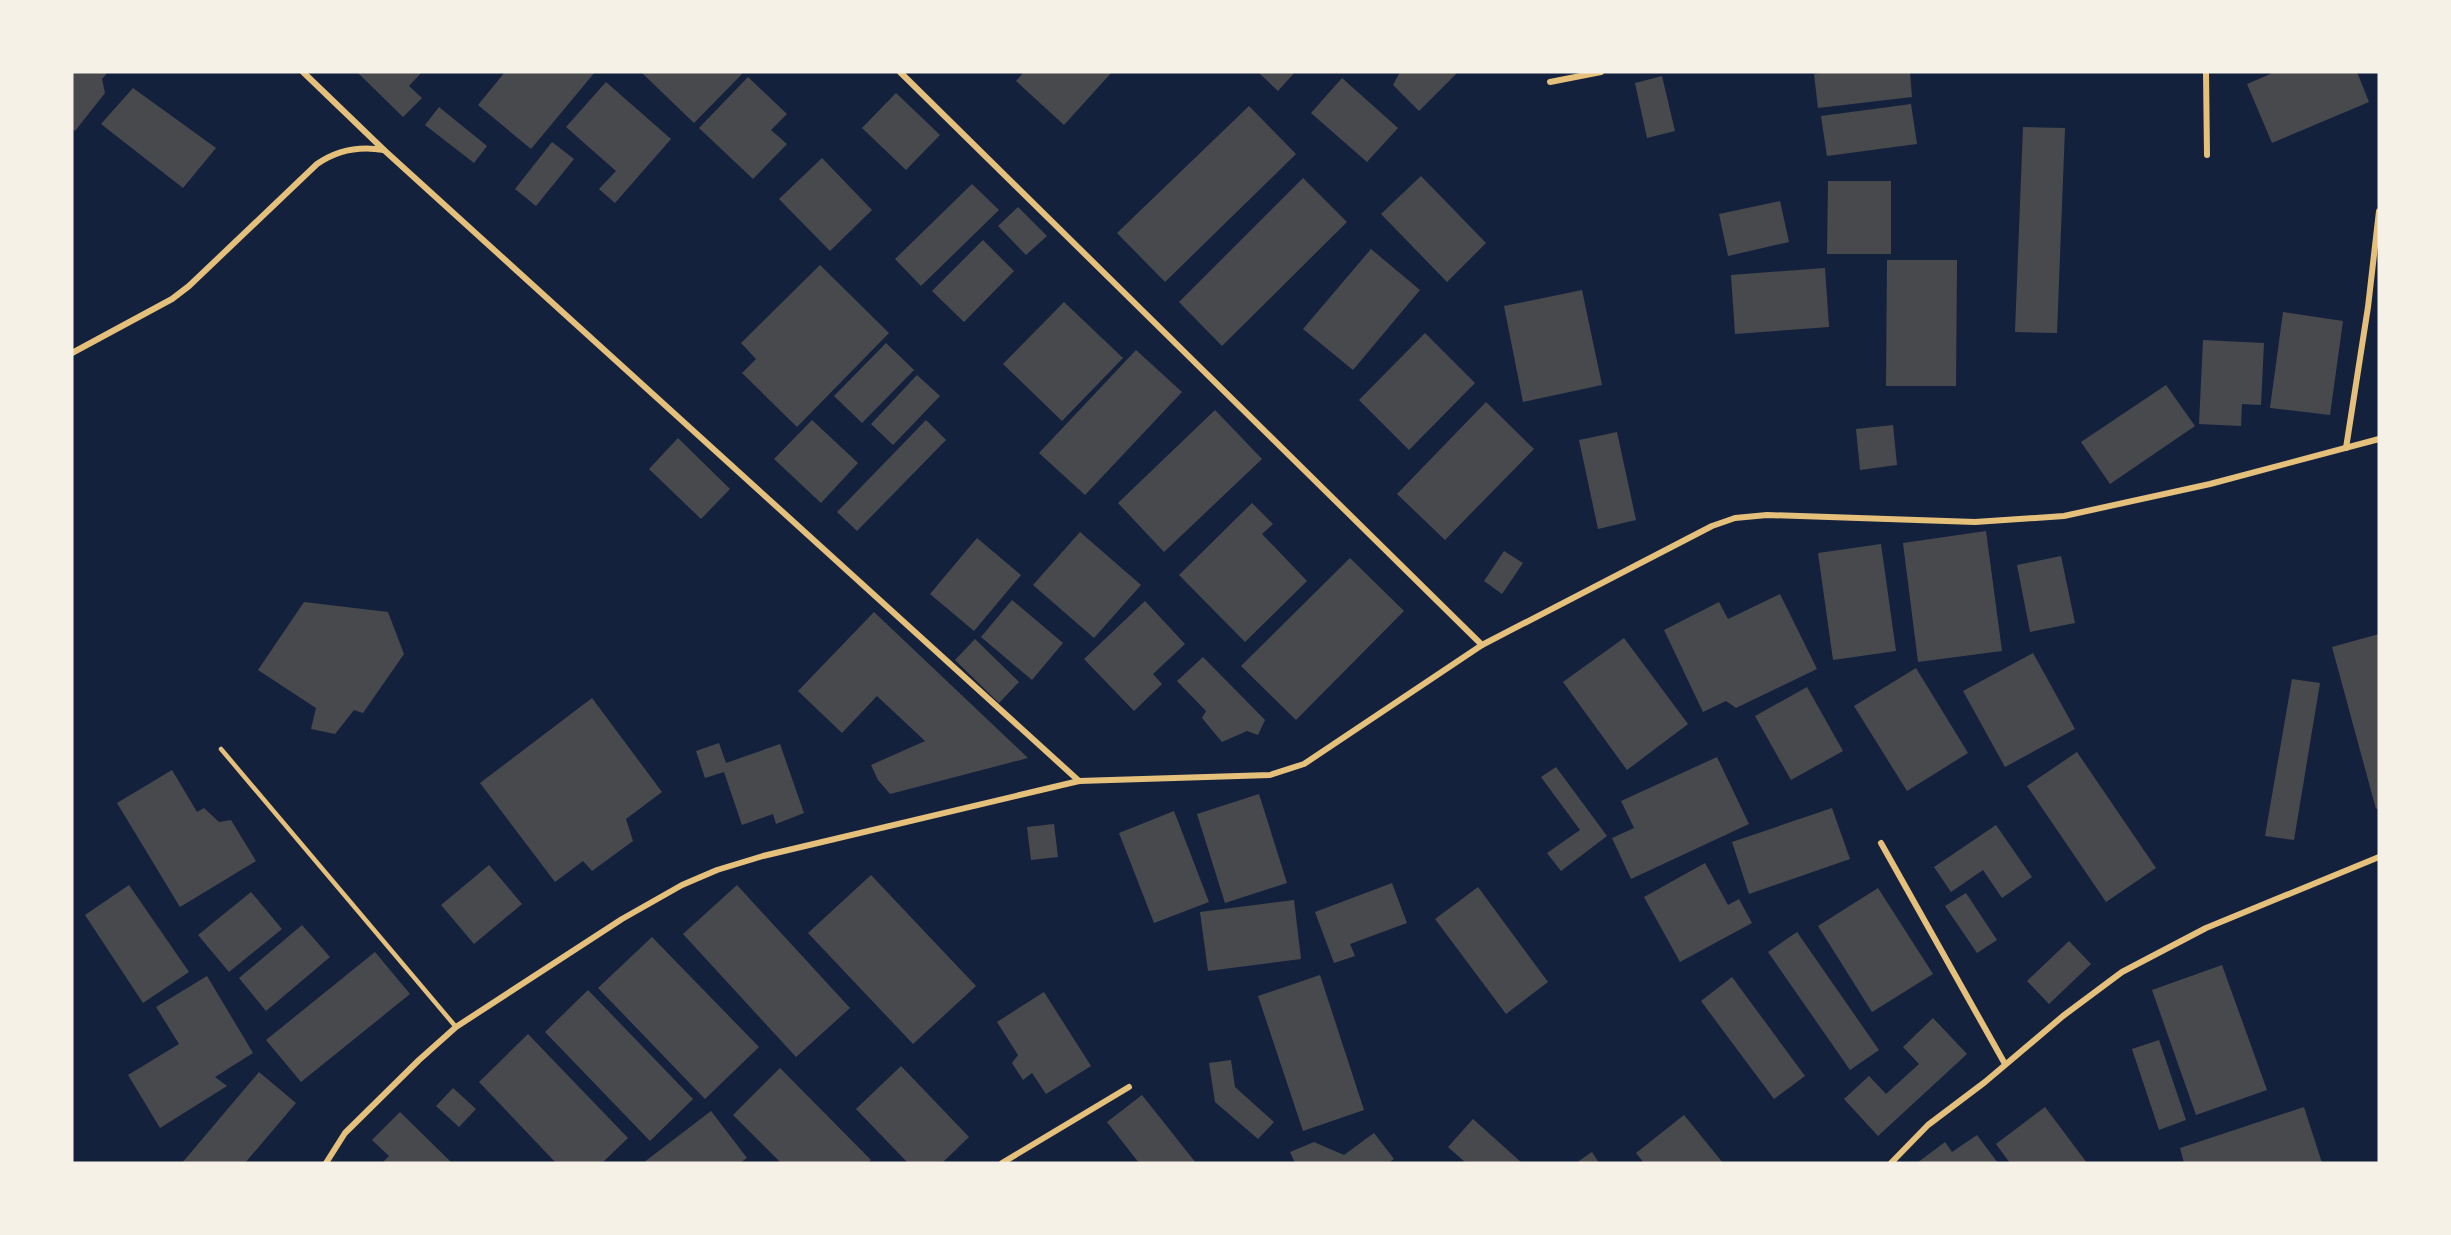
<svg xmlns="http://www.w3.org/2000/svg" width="2451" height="1235" font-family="Cabin,sans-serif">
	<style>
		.building { fill: #48494c }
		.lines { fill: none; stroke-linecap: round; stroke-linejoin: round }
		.service { stroke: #e5c07b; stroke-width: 4.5 }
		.minor { stroke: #e5c07b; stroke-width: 6 }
	</style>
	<rect width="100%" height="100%" fill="#14213d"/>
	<!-- building -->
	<g class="building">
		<polygon points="72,72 108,72 102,79 105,93 75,131 72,129"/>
		<polygon points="357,72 422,72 409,86 422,98 403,117"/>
		<polygon points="505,72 595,72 531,149 478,105"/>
		<polygon points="641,72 740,72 742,74 694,123"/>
		<polygon points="1024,72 1112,72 1064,125 1016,81"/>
		<polygon points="1258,72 1295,72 1278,91"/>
		<polygon points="1400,72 1458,72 1419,111 1393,85"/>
		<polygon points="1827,72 1910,72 1912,97 1818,108 1814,74"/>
		<polygon points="2275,72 2357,72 2369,102 2272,143 2247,84"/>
		<polygon points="1662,76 1675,131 1647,138 1635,83"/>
		<polygon points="748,77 787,114 771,130 787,144 753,179 699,128"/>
		<polygon points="1342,78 1398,128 1367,162 1311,113"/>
		<polygon points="606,82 671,139 615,203 599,189 616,171 566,127"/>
		<polygon points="133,88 216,148 183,188 101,124"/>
		<polygon points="896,93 940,135 906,170 862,128"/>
		<polygon points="1911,104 1917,144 1827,156 1821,116"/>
		<polygon points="1249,106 1296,154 1165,282 1117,233"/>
		<polygon points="439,107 487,146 474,163 425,125"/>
		<polygon points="2023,127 2065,128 2057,333 2015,332"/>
		<polygon points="552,142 574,159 536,206 515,189"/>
		<polygon points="822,158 872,210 830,251 779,199"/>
		<polygon points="1421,176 1486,243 1447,282 1381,214"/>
		<polygon points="1303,178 1347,222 1222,346 1179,302"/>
		<polygon points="1828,181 1891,181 1891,254 1827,254"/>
		<polygon points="972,184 999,210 921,286 895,259"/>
		<polygon points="1780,201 1789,242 1728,256 1719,214"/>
		<polygon points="1018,207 1047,236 1026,255 998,226"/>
		<polygon points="983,240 1014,271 964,322 932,291"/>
		<polygon points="1371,249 1420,290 1353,370 1303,329"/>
		<polygon points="1887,260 1957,260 1956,386 1886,386"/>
		<polygon points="820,265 889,333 797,427 742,373 756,359 741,343"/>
		<polygon points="1825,268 1829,327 1735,334 1731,275"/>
		<polygon points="1582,290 1602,385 1523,402 1504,306"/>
		<polygon points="1064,302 1123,358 1062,421 1003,364"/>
		<polygon points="2283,312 2343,321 2330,415 2270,408"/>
		<polygon points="1425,333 1475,383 1409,450 1359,400"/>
		<polygon points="2203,340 2264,343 2261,405 2242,404 2241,426 2199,424"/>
		<polygon points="886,343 914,370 862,423 834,396"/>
		<polygon points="1136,350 1182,392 1085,495 1039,453"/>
		<polygon points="917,375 940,396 893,445 871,424"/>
		<polygon points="2166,385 2195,426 2110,484 2081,442"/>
		<polygon points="1486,402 1534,449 1445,540 1397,494"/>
		<polygon points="1215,410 1262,459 1164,552 1118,503"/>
		<polygon points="812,420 858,463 821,503 774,459"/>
		<polygon points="926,420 946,440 857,531 837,512"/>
		<polygon points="1893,425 1897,465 1860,470 1856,429"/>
		<polygon points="1617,432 1636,520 1598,529 1579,440"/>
		<polygon points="678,438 730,489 701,519 649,469"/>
		<polygon points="1252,503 1273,524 1262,534 1307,581 1245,642 1179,575"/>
		<polygon points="1986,531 2002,651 1918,662 1903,543"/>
		<polygon points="1080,532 1141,585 1094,638 1033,585"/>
		<polygon points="977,538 1021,575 974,631 930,594"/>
		<polygon points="1881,544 1896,651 1833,660 1818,553"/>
		<polygon points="1504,551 1523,563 1502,594 1484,581"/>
		<polygon points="2061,556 2075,623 2030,632 2017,565"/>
		<polygon points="1350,558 1404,611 1296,720 1241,666"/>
		<polygon points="1780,594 1817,669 1736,708 1726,701 1703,712 1664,630 1719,602 1728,619"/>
		<polygon points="1012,600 1063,643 1032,680 981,637"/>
		<polygon points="1145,601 1185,644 1153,674 1162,684 1134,711 1084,659"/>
		<polygon points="304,602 388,612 404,654 363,713 354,710 335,734 311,729 316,708 258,670"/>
		<polygon points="874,612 1028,758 890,794 878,780 871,765 925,741 877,696 842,733 798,691"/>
		<polygon points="2379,634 2379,808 2376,809 2332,647"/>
		<polygon points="1624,638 1688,724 1627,770 1563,682"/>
		<polygon points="975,639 1019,682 999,703 955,660"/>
		<polygon points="2033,653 2075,729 2005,767 1963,691"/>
		<polygon points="1203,657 1265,720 1258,735 1247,731 1222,742 1202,718 1206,711 1177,681"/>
		<polygon points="1916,668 1968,753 1907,791 1854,706"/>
		<polygon points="2292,679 2320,683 2294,840 2265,836"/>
		<polygon points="1807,687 1843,751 1791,780 1755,716"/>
		<polygon points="592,698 662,792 626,819 633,841 592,871 583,861 555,882 480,783"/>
		<polygon points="719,743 726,763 780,744 804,813 776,824 773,814 742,825 724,772 705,778 696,751"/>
		<polygon points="2077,752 2156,868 2106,902 2027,786"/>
		<polygon points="1717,757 1749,824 1631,879 1612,838 1634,828 1621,801"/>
		<polygon points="1556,767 1607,836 1561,871 1547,853 1580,830 1541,777"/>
		<polygon points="172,770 197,812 204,808 219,822 231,820 256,861 180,907 117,803"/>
		<polygon points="1259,794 1287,883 1225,903 1197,814"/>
		<polygon points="1832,808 1850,859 1749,894 1732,842"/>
		<polygon points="1174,811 1209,902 1154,923 1119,833"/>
		<polygon points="1054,824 1058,857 1031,860 1027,827"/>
		<polygon points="1996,825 2032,877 2002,898 1983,870 1951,892 1934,867"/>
		<polygon points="1705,863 1728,905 1739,899 1752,923 1680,962 1644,897"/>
		<polygon points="489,865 522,904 474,944 441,905"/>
		<polygon points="871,875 976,986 913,1044 808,933"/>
		<polygon points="1392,883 1407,923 1350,944 1355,956 1334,963 1315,912"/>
		<polygon points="129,885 189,972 143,1003 85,915"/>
		<polygon points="737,885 850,1008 796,1057 683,934"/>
		<polygon points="1478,887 1548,982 1506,1014 1435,919"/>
		<polygon points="1878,888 1933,974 1872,1012 1818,926"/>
		<polygon points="251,892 282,929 229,972 198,935"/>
		<polygon points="1966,893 1997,940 1977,953 1945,906"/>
		<polygon points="1294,900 1301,959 1208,971 1200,912"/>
		<polygon points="302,925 330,957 266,1011 239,978"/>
		<polygon points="1797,932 1879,1050 1850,1070 1768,952"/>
		<polygon points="652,937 759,1047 705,1099 598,988"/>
		<polygon points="2069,941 2091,964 2049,1004 2027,981"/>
		<polygon points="375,952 410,994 301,1082 266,1040"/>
		<polygon points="2222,965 2267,1090 2196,1115 2152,990"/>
		<polygon points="1320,975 1364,1110 1303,1131 1258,996"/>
		<polygon points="207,976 253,1053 215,1077 227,1086 160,1128 128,1075 179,1044 156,1007"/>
		<polygon points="1732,977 1805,1076 1774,1099 1701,1001"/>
		<polygon points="588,990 693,1099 650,1141 545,1032"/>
		<polygon points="1044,992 1091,1066 1046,1094 1032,1073 1023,1080 1012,1063 1018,1055 997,1022"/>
		<polygon points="1933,1018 1967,1054 1878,1136 1844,1099 1869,1076 1886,1094 1919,1064 1903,1047"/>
		<polygon points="528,1034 628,1138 602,1163 556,1163 479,1082"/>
		<polygon points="2159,1040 2186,1120 2159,1130 2132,1049"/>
		<polygon points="1231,1060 1235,1087 1274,1122 1258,1139 1215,1102 1209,1063"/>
		<polygon points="901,1066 969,1137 942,1163 908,1163 856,1109"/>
		<polygon points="780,1068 871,1160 868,1163 781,1163 733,1115"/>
		<polygon points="259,1072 296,1103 245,1163 182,1163"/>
		<polygon points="453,1088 476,1109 459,1127 436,1106"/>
		<polygon points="1142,1095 1196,1163 1139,1163 1107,1122"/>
		<polygon points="2045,1107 2087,1163 2010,1163 1996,1144"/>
		<polygon points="2304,1107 2322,1163 2184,1163 2180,1148"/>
		<polygon points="711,1111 747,1158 740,1163 643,1163"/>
		<polygon points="400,1112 452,1163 382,1163 389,1156 372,1140"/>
		<polygon points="1684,1115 1723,1163 1644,1163 1636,1153"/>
		<polygon points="1473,1119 1522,1163 1466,1163 1448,1147"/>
		<polygon points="1374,1133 1394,1159 1388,1163 1295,1163 1290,1152 1314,1142 1344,1155"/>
		<polygon points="1977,1135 1998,1163 1917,1163 1945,1142 1952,1152"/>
		<polygon points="1592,1152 1599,1163 1576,1163"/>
	</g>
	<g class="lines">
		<!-- service -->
		<polyline class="service" points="221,749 456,1027"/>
		<!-- minor -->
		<g class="minor">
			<polyline points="303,72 384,150 1079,781"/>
			<polyline points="900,72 1482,645"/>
			<polyline points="2206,72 2207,155"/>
			<polyline points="1550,82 1601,72"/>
			<path d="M72,353L172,299L189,286L317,164C337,150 361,146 384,150"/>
			<polyline points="2346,448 2368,307 2379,211"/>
			<polyline points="1881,843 2005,1064"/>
			<polyline points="326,1163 345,1133 419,1060 456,1027 622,919 682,885 717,870 763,856 1079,781 1270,775 1304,764 1482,645 1712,526 1735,518 1767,515 1975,522 2064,516 2210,484 2379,439"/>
			<polyline points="1002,1163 1129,1087"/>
			<polyline points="1891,1163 1928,1125 1985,1082 2063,1016 2122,972 2206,928 2379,857"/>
		</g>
	</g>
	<!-- border -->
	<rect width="2451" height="1235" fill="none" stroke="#f6f1e7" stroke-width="147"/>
</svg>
